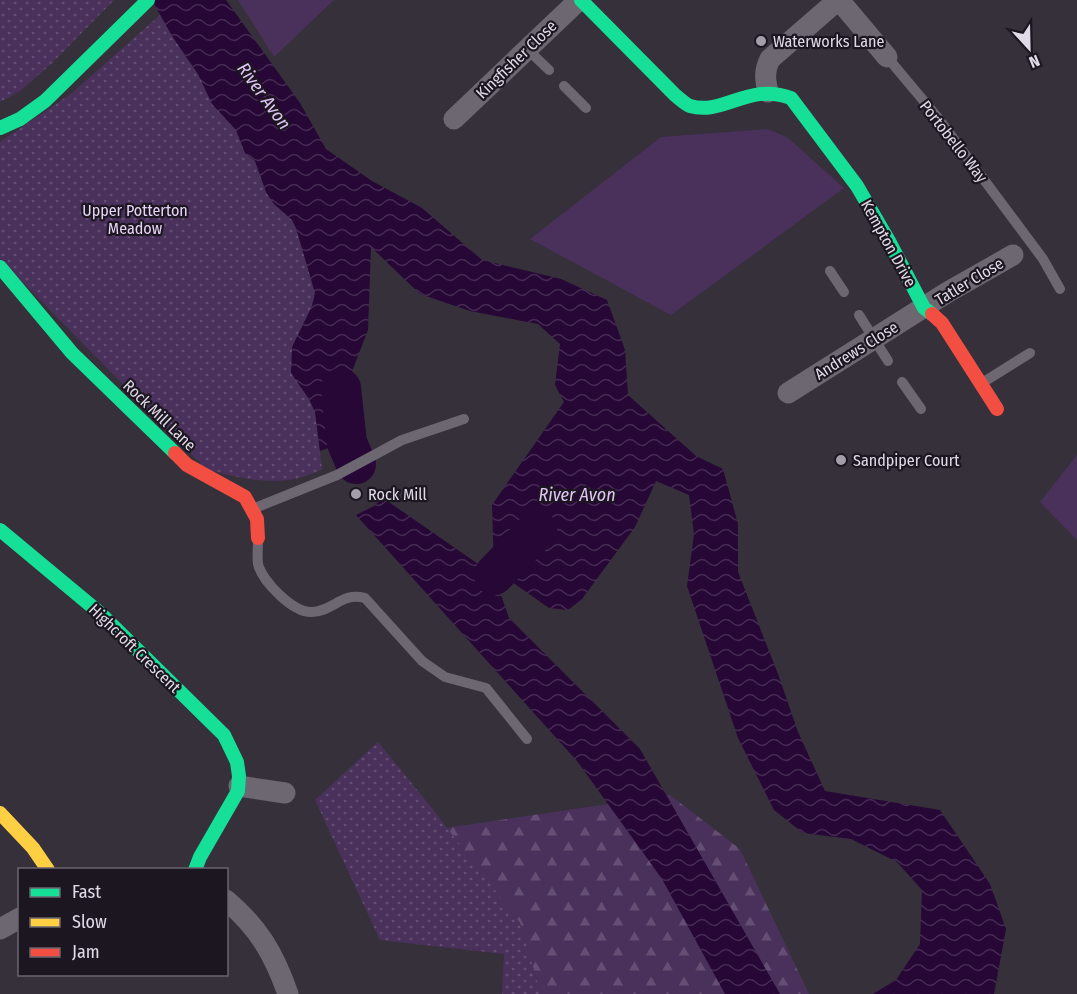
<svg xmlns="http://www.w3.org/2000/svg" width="1077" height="994" font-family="'Fira Sans Condensed',sans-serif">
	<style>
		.green { fill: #4a315c }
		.forest { fill: url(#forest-firs) }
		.park { fill: url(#park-dots) }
		.water { fill: url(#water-waves) }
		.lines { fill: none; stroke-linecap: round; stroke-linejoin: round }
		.river { stroke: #260736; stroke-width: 40 }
		.lane { stroke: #6d6771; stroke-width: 10 }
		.street { stroke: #6d6771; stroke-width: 21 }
		.fast { stroke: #16e098; stroke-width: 14 }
		.slow { stroke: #ffcf43; stroke-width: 14 }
		.jam { stroke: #f24e42; stroke-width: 14 }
		.poi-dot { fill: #a49eaa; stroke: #1b161f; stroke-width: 2 }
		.labels { text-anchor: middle; stroke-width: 4.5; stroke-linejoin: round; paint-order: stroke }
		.poi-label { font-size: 16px; fill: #e0d9e6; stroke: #1b161f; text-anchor: start }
		.street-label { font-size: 16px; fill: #e0d9e6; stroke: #1b161f }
		.park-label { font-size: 16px; fill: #e6d3f5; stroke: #1b161f }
		.water-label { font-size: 18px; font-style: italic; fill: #e0c4f6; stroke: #1b161f }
	</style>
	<defs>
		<pattern id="forest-firs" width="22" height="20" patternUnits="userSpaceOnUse" patternTransform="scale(1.5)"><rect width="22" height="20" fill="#4a315c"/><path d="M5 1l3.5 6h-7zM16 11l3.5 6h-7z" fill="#644e73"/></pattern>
		<pattern id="park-dots" width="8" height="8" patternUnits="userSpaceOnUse" patternTransform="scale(1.5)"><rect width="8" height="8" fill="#4a315c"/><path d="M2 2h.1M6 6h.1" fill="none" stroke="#644e73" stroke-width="1.8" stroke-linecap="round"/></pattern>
		<pattern id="water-waves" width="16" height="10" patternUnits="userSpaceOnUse" patternTransform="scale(1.5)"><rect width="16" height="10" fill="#260736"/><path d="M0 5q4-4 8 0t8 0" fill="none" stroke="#452b53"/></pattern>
	</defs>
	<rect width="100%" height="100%" fill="#35303a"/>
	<!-- green -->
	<g class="green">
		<polygon points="238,0 334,0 274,57"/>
		<polygon points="767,129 787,137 844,188 671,315 530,239 661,137"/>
		<polygon points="1077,455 1077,540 1040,502"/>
	</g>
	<!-- forest -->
	<polygon class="forest" points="670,795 740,849 809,994 541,994 520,923 446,828"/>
	<!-- park -->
	<g class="park">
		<polygon points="0,0 114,0 52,63 19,92 0,102"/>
		<path d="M160,15L187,59L198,74L206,88L236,130L245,153L255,161L266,192L274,204L292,220L296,228L315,293L312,306L309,399L315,412L322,469C286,489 243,480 206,469L0,259V142L72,93Z"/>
		<polygon points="378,742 431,807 520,923 541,994 502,994 504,954 380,940 315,800"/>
	</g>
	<!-- water -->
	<g class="water">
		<polygon points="152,0 226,0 300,103 326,149 372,181 422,208 482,260 561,279 607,300 625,350 628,395 696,456 723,469 738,524 738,572 778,674 798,732 825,791 940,810 990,884 1006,929 994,994 873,994 896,980 920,944 922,890 897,862 851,839 803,833 774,810 738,738 687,586 694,534 689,495 656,481 635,527 582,599 568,610 549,608 512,582 494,566 492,505 564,402 555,385 560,344 538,324 470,311 420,294 371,247 368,330 351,374 355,426 359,437 320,451 315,412 309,399 291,373 292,347 312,306 315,293 296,228 292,220 274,204 266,192 255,161 245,153 236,130 212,104 198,74 172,36"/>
		<polygon points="383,498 494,575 509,618 640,749 780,994 725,994 662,879 577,761 356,515 374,506"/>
	</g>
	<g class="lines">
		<!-- river -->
		<g class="river">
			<polyline points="341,388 347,443 356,464"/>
			<polyline points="494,575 537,530"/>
		</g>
		<!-- lane -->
		<g class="lane">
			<polyline points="527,49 549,70"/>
			<polyline points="887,57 938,118 1043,259 1060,289"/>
			<polyline points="564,86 586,108"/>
			<polyline points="830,271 844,292"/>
			<polyline points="859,315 888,361"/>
			<polyline points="902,382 921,409"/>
			<polyline points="982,383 1030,353"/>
			<polyline points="255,508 337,475 402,440 464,419"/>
			<path d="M258,540C258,548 257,556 258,564C262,581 293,613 312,612C334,611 341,592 365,598L422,661L445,677L486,688L527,739"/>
		</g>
		<!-- street -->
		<g class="street">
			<polyline points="839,0 887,57"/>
			<path d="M768,92C765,79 764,71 770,59L838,0"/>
			<polyline points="454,119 579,0"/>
			<polyline points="788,393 948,292 1013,255"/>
			<polyline points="239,786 285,793"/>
			<path d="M226,900C259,928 274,954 288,994"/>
			<polyline points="0,929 20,918"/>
		</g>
		<!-- fast -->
		<g class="fast">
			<path d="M581,0L675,95C680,99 685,104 690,106C723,116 749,82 791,98L857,186L889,241L924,308L932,314"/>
			<polyline points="0,128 20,119 45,101 148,0"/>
			<polyline points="0,267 72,353 175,453"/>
			<polyline points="0,530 101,614 224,735 237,762 239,776 238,791 200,857 195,870"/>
		</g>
		<!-- slow -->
		<polyline class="slow" points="0,813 33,848 48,870"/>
		<!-- jam -->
		<g class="jam">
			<polyline points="932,314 942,323 997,409"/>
			<polyline points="175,453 187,465 245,497 257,519 258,538"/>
		</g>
	</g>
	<!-- markers -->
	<g class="poi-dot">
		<circle cx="761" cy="41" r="6"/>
		<circle cx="841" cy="460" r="6"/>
		<circle cx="356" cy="494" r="6"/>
	</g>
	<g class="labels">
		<!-- poi labels -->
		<g class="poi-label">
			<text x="773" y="47">Waterworks Lane</text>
			<text x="853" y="466">Sandpiper Court</text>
			<text x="368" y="500">Rock Mill</text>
		</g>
		<!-- street labels -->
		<g class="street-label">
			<text transform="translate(516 59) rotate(-44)" y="6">Kingfisher Close</text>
			<text transform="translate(954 141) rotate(52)" y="6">Portobello Way</text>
			<text transform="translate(889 243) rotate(61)" y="6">Kempton Drive</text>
			<text transform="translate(969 281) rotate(-31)" y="6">Tatler Close</text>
			<text transform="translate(856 350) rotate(-32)" y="6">Andrews Close</text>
			<text transform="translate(160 415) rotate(44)" y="6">Rock Mill Lane</text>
			<text transform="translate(135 648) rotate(44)" y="6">Highcroft Crescent</text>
		</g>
		<!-- park labels -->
		<g class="park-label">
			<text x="135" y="216">Upper Potterton<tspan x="135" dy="18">Meadow</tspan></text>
		</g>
		<!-- water labels -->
		<g class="water-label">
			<text transform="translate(264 96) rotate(54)" y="6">River Avon</text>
			<text x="577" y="501">River Avon</text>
		</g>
	</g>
	<!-- legend -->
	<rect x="18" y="868" width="210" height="108" fill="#1b161f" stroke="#6a646f" stroke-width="1.5"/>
	<rect x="30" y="888" width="30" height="9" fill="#16e098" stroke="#6a646f" stroke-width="1.5"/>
	<text x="72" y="898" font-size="18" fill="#e0d9e6">Fast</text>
	<rect x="30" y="918" width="30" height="9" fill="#ffcf43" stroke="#6a646f" stroke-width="1.5"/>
	<text x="72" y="928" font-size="18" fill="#e0d9e6">Slow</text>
	<rect x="30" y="948" width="30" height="9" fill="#f24e42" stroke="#6a646f" stroke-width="1.5"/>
	<text x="72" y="958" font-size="18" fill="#e0d9e6">Jam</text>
	<!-- north arrow -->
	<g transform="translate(1029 48) rotate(158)" stroke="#1b161f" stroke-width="4.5" paint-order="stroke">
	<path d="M0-4.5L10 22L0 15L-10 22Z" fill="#e0d9e6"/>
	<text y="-9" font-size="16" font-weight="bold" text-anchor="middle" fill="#e0d9e6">N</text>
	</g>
</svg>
